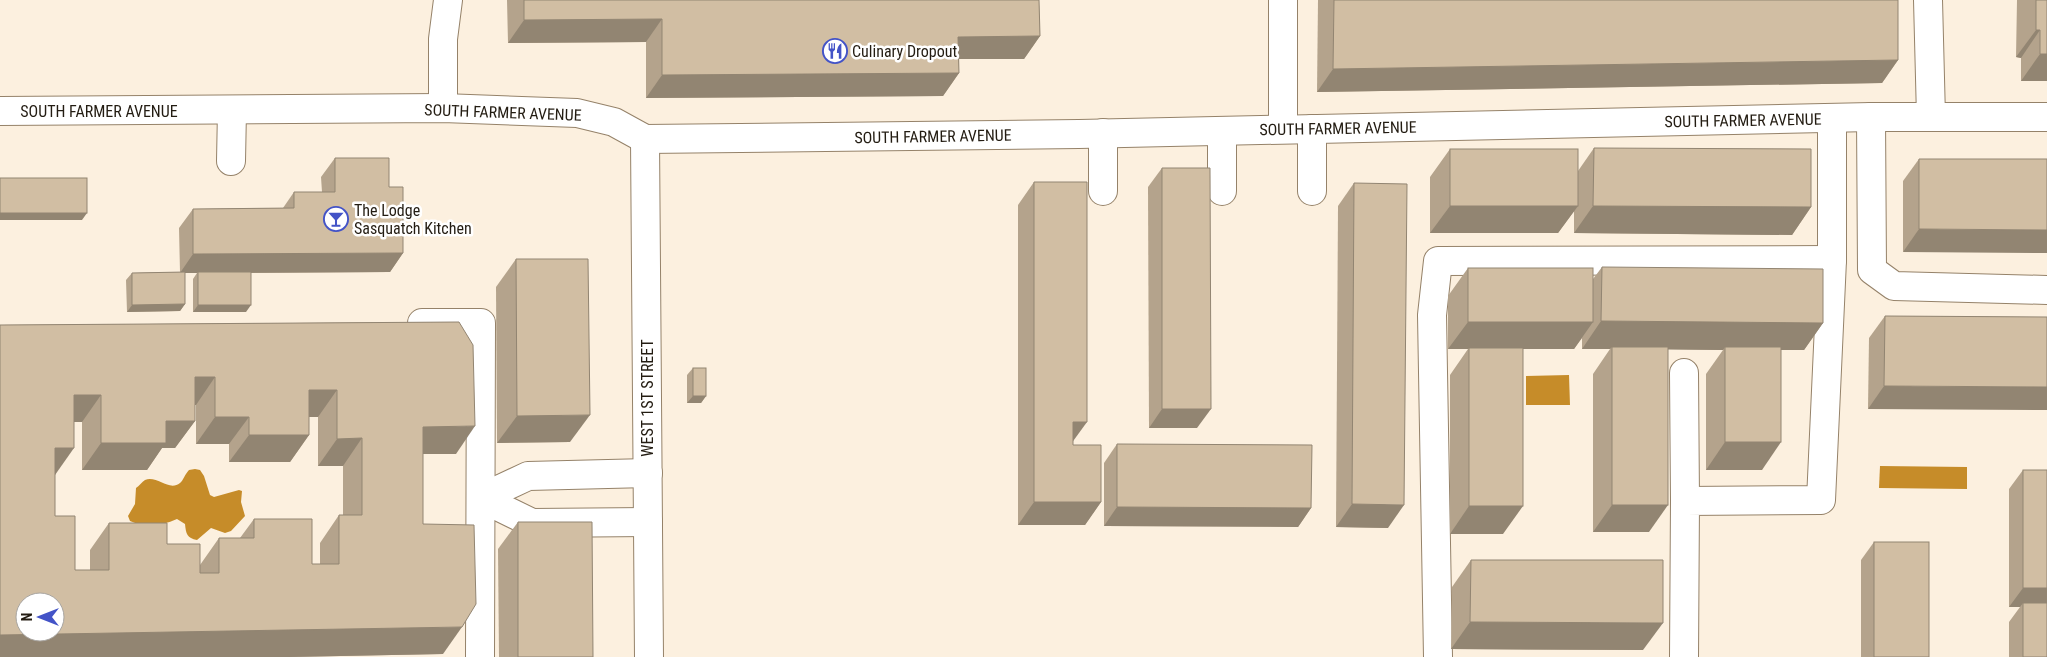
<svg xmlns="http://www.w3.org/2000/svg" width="2047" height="657" font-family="'Roboto Condensed',sans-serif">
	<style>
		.water { fill: #c68c29 }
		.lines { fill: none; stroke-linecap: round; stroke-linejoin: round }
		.minor-casing { stroke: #958269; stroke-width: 30 }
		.minor { stroke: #fff; stroke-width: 28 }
		.wall { fill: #b4a38c; fill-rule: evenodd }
		.shaded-wall { fill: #928572 }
		.building { fill: #d1bea3; stroke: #928572; fill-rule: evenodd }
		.labels { text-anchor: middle; stroke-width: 5; stroke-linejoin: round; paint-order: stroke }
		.poi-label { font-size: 16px; fill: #231c12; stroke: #fff; text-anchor: start }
		.street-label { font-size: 16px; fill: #231c12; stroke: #fff }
	</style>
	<rect width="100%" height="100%" fill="#fcf0df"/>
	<!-- water -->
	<g class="water">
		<polygon points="1569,375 1570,405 1526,405 1526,376"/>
		<polygon points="1880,466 1967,467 1967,489 1879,488"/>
		<path d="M195,469L200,470L204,476L210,495L214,497L239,490L242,491L241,502L245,516L231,531L225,533L211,528L197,540C187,538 186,534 185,524L177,519C161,526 146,528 130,521L128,516L135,504L136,488C139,486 142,482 145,480C157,475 169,492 180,483C183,481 185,474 189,470Z"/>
	</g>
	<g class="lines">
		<defs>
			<g id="minor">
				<polyline points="1283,0 1283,129"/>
				<polyline points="1928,0 1931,117"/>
				<polyline points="443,108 443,39 448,0"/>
				<polyline points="0,111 443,108 577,113 614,122 645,139 1079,134 1871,117 2047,117"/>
				<polyline points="1871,117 1872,270 1894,286 2047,290"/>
				<polyline points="1312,129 1312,191"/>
				<polyline points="1222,131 1222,191"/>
				<polyline points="645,139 649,657"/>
				<polyline points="231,161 232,110"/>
				<polyline points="1103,191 1103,133"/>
				<polyline points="1832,260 1832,118"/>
				<polyline points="422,323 481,323 480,657"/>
				<polyline points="1684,373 1685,501"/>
				<polyline points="481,498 532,523 648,522"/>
				<polyline points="481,498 528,476 648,473"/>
				<polyline points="1438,657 1432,315 1438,261 1832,260 1821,500 1685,501 1684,657"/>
			</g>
		</defs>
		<!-- minor casing -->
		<use href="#minor" class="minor-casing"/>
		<!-- minor -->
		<use href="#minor" class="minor"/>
	</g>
	<!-- wall -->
	<g class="wall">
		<polygon points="507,0 1039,0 1040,36 1024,59 959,59 959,73 943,96 646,98 646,42 508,43"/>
		<polygon points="1318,0 1898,0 1898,60 1882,83 1317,92"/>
		<polygon points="2017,0 2047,0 2047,81 2021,81 2021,58 2016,57"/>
		<polygon points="1594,148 1811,207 1792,235 1574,233 1574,211 1558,233 1430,233 1430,177 1450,149 1578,171"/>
		<polygon points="335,158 389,187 403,253 390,272 251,273 246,312 193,312 193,279 197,273 185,273 185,304 180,311 127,312 126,280 132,273 180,272 179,228 193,209 283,208 294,192 322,192 321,177"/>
		<polygon points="1919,159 2047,159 1903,252 1903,181"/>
		<polygon points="1162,168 1197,428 1149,428 1148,187"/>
		<polygon points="1034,182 1073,445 1101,502 1085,525 1018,525 1018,205"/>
		<polygon points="1354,183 1388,528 1336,527 1338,206"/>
		<polygon points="516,259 570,442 497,443 496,287"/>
		<polygon points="1602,267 1823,323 1804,350 1781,350 1762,470 1706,470 1706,374 1723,350 1668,349 1649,532 1593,532 1593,374 1610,349 1582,349 1582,338 1574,349 1523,349 1503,534 1450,534 1450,375 1468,349 1448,349 1448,296 1468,268 1593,279"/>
		<polygon points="1885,316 2047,317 1868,409 1869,338"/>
		<path d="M459,322L456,454H423V524L443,654L289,657H0V325ZM195,405H196V444H229V462H290L309,435V417H318V466H343V515H339L320,543V564H312L254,519L240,538H219L200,565L167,544L109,523L90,550V570H75L55,516V475L74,422H82V470H147L162,448H175L195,421Z"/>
		<polygon points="693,368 706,396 701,403 687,403 687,375"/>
		<polygon points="1117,444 1311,508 1298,527 1104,526 1104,463"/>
		<polygon points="2023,470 2047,657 2009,657 2009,622 2020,607 2009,607 2009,489"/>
		<polygon points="518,522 593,657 499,657 498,549"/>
		<polygon points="1874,542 1929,657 1861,657 1861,560"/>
		<polygon points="1471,560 1643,650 1451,649 1452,587"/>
	</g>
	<!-- shaded-wall -->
	<g class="shaded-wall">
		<polygon points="662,19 646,42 508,43 524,20"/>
		<polygon points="2036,30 2040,30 2021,58 2016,57"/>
		<polygon points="1040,36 1024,59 942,59 958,37"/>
		<polygon points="2040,54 2047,54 2047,81 2021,81"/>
		<polygon points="1898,60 1882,83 1317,92 1333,69"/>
		<polygon points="959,73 943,96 646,98 662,75"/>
		<polygon points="1450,206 1578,206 1558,233 1430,233"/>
		<polygon points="1593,206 1811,207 1792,235 1574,233"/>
		<polygon points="0,213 87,213 82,220 0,220"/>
		<polygon points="1919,229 2047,230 2047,253 1903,252"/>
		<polygon points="403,253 390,272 198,273 198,272 197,273 180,273 193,254"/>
		<polygon points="185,304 180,311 127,312 132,305"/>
		<polygon points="198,305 251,305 246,312 193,312"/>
		<polygon points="1601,321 1823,323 1804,350 1725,350 1725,347 1723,350 1612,349 1612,347 1610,349 1582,349"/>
		<polygon points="1468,322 1593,322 1574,349 1469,349 1469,348 1468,349 1448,349"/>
		<polygon points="195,377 215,377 196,405 175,405"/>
		<polygon points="1884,386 2047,387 2047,410 1868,409"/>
		<polygon points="309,390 337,390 318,417 290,417"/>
		<polygon points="74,395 101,395 82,422 55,422"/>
		<polygon points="693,396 706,396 701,403 687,403"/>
		<polygon points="1162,409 1211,409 1197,428 1149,428"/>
		<polygon points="590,415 570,442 497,443 517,416"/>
		<polygon points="215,417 249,417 229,444 196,444"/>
		<polygon points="166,421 195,421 175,448 162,448 147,470 82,470 101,443"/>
		<polygon points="1073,422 1087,422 1071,444"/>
		<polygon points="475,426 456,454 404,454 423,427"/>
		<polygon points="249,435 309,435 290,462 229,462"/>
		<polygon points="362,438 343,466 318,466 337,439"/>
		<polygon points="1725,442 1781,442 1762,470 1706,470"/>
		<polygon points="55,448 74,448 55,475"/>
		<polygon points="1034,502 1101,502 1085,525 1018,525"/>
		<polygon points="1352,504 1404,505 1388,528 1336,527"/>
		<polygon points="1612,505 1668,505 1649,532 1593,532"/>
		<polygon points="1469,506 1523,506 1503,534 1450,534"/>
		<polygon points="1117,507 1311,508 1298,527 1104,526"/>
		<polygon points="2023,588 2047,588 2047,607 2023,603 2020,607 2009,607"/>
		<polygon points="1470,622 1663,623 1643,650 1451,649"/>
		<polygon points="462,627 443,654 289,657 0,657 0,635"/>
	</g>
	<!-- building -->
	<g class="building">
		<polygon points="524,0 1039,0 1040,36 958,37 959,73 662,75 662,19 524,20"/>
		<polygon points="1334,0 1898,0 1898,60 1333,69"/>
		<polygon points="2036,0 2047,0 2047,54 2040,54 2040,30 2036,30"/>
		<polygon points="1594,148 1811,149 1811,207 1593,206"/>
		<rect x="1450" y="149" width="128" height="57"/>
		<polygon points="335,158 389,158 389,187 403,187 403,253 193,254 193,209 294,208 294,192 335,192"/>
		<polygon points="1919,159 2047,159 2047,230 1919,229"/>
		<polygon points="1162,168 1210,168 1211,409 1162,409"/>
		<rect x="0" y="178" width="87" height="35"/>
		<polygon points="1034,182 1087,182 1087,422 1073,422 1073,445 1101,445 1101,502 1034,502"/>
		<polygon points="1354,183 1407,184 1404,505 1352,504"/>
		<polygon points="516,259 588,259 590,415 517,416"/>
		<polygon points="1602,267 1823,269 1823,323 1601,321"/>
		<rect x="1468" y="268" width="125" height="54"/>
		<polygon points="185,272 185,304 132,305 132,273"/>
		<rect x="198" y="272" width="53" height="33"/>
		<polygon points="1885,316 2047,317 2047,387 1884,386"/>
		<path d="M459,322L473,345L475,426L423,427V524L474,525L476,604L462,627L0,635V325ZM195,377H215V417H249V435H309V390H337V439L362,438V515H339V564H312V519H254V538H219V573H200V544H167V523H109V570H75V516H55V448H74V395H101V443H166V421H195ZM25,602H55V632H25Z"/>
		<rect x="1612" y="347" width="56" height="158"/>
		<rect x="1725" y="347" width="56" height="95"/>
		<rect x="1469" y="348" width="54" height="158"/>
		<rect x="693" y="368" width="13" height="28"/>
		<polygon points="1117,444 1312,445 1311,508 1117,507"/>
		<rect x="2023" y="470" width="24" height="118"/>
		<polygon points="518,522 592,522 593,657 518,657"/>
		<rect x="1874" y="542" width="55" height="115"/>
		<polygon points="1471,560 1663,560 1663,623 1470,622"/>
		<rect x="2023" y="603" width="24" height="54"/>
	</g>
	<!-- icons -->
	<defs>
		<symbol id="restaurant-ring" viewBox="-11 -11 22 22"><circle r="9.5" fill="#fff" stroke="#4353c7" stroke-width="1.5"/><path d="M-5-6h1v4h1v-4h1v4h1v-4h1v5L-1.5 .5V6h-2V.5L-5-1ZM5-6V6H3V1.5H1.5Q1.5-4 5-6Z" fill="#4353c7"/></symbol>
		<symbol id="bar-ring" viewBox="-11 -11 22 22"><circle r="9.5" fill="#fff" stroke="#4353c7" stroke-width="1.5"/><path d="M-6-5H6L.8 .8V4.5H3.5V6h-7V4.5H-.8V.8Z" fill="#4353c7"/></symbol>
	</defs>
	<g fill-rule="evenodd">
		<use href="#restaurant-ring" x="821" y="37" width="28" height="28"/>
		<use href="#bar-ring" x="322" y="205" width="28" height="28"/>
	</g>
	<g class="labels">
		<!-- poi labels -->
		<g class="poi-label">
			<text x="852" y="57">Culinary Dropout</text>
			<text x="354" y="216">The Lodge<tspan x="354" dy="18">Sasquatch Kitchen</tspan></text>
		</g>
		<!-- street labels -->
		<g class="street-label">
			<text x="99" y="117">SOUTH FARMER AVENUE</text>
			<text transform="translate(503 112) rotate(2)" y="6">SOUTH FARMER AVENUE</text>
			<text transform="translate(1743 120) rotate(-1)" y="6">SOUTH FARMER AVENUE</text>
			<text transform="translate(1338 128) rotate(-1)" y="6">SOUTH FARMER AVENUE</text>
			<text transform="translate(933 136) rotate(-1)" y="6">SOUTH FARMER AVENUE</text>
			<text transform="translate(647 398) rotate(-90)" y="6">WEST 1ST STREET</text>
		</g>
	</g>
	<!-- north arrow -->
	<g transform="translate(40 617) rotate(270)"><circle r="24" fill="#ffffff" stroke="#a7a4a0"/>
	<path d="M0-4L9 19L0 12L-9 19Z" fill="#4353c7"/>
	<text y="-8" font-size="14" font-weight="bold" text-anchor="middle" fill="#231c12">N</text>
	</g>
</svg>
